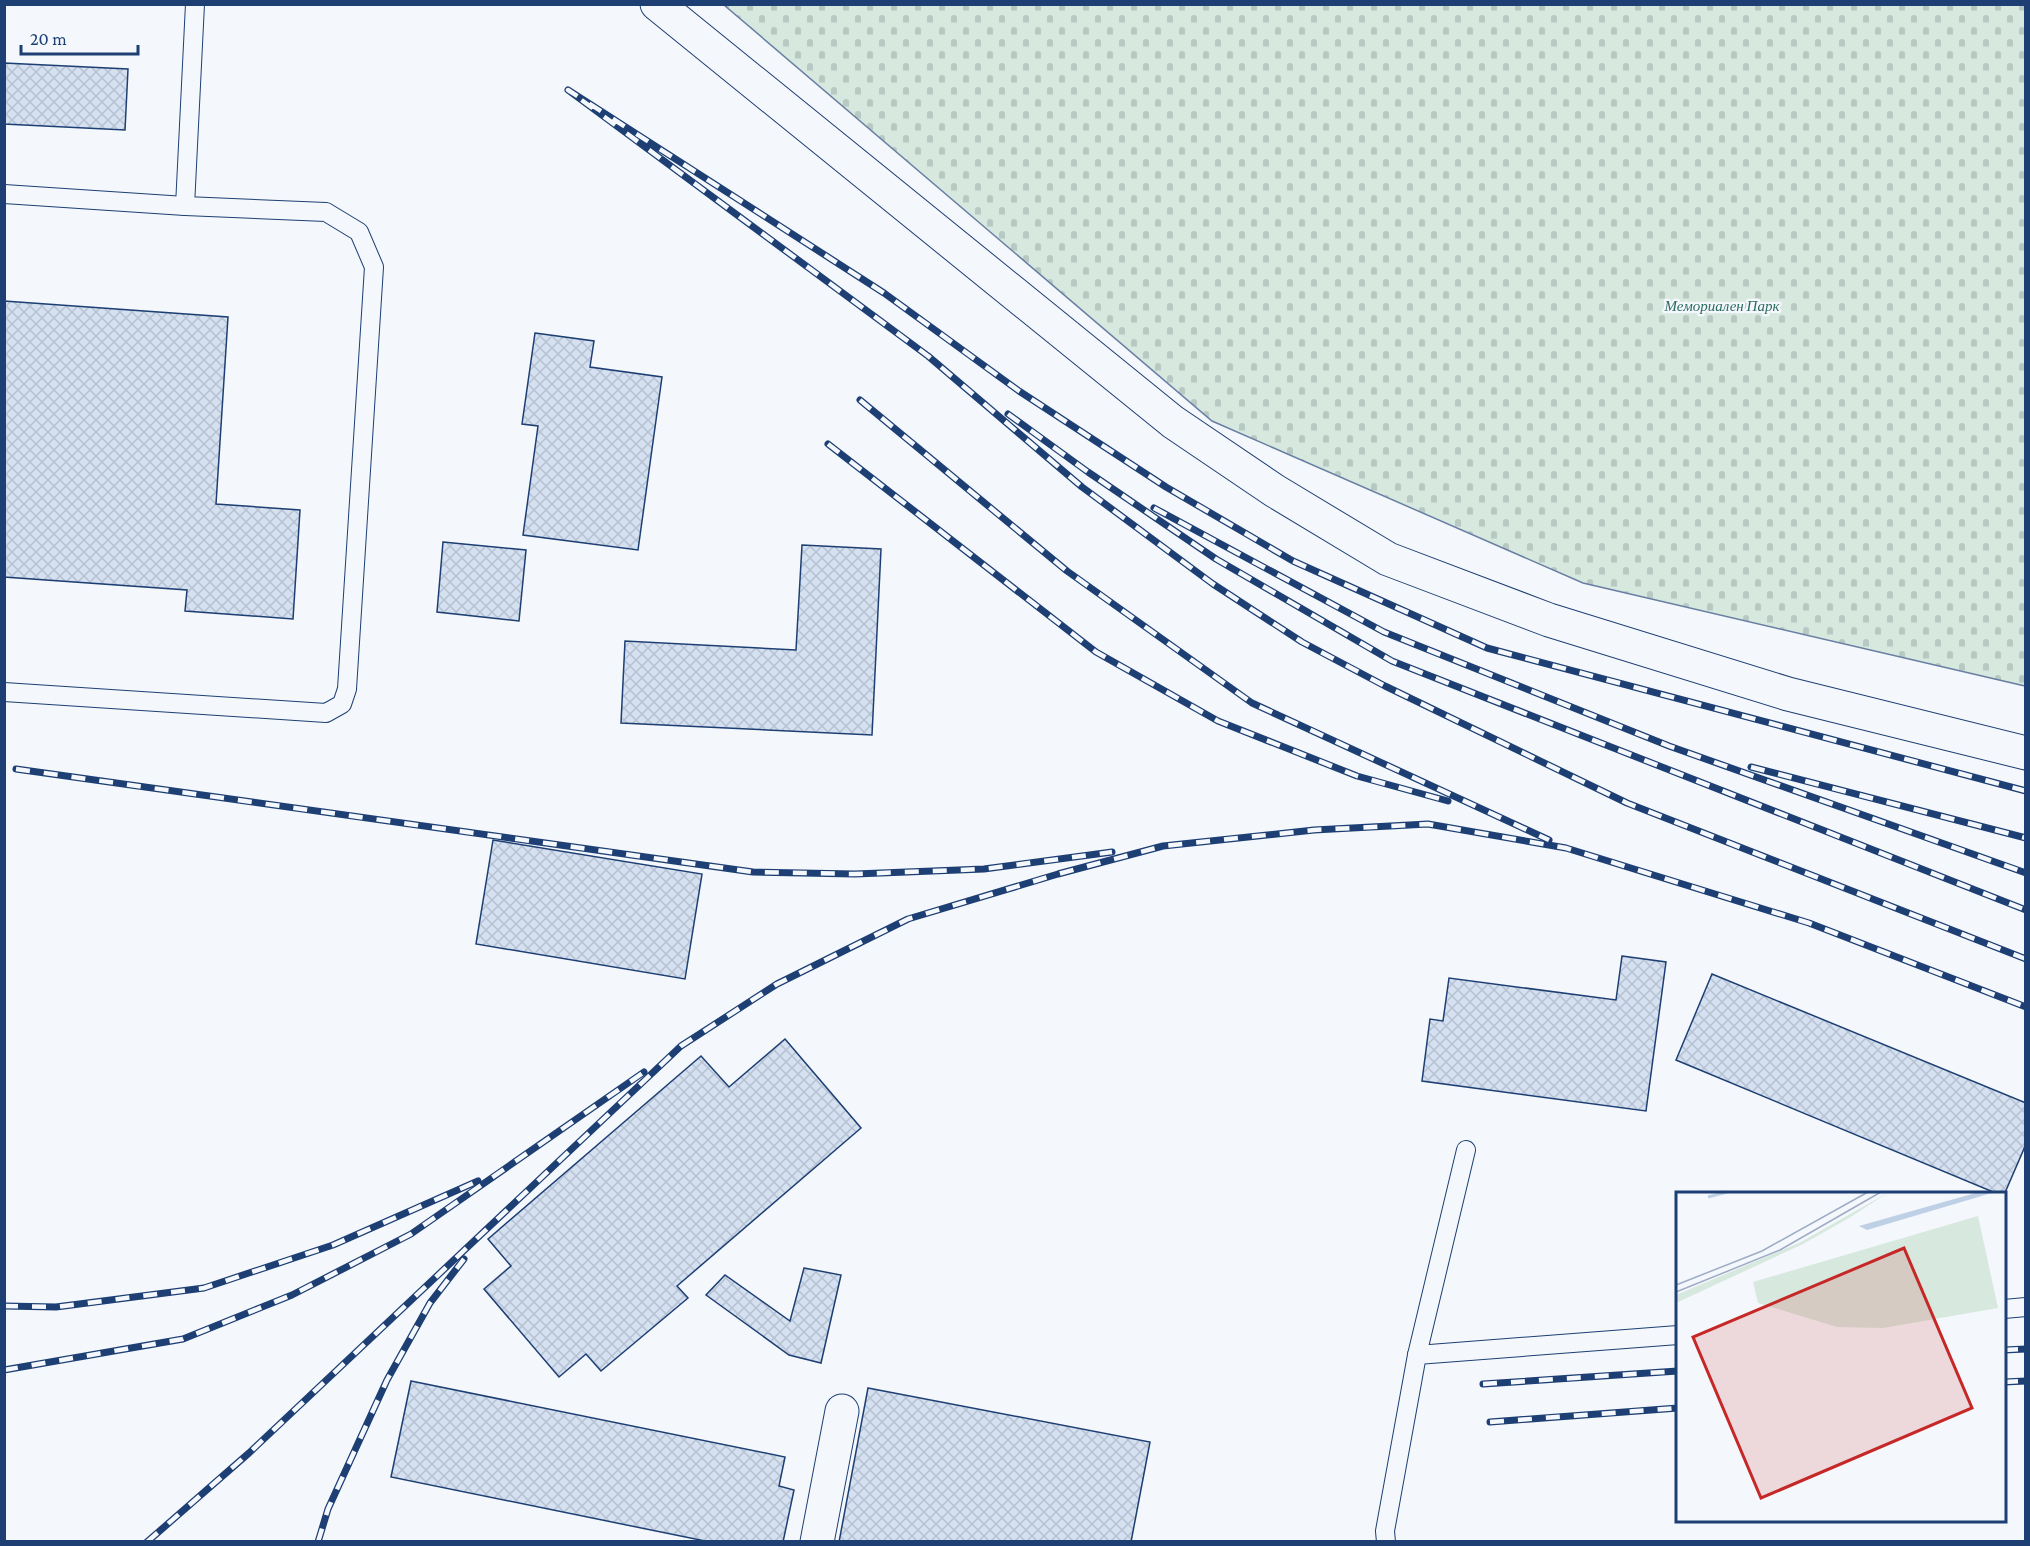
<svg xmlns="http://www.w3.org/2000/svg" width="2030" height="1546" font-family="'Crimson Pro',serif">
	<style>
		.cemetery { fill: url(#cemetery-stones); stroke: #687fa3; stroke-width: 1.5 }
		.building { fill: url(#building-cross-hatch); stroke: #1d3f73; stroke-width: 1.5 }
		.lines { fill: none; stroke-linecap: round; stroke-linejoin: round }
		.lane-casing { stroke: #1d3f73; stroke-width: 20 }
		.street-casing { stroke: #1d3f73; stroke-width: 35 }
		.lane { stroke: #f4f7fb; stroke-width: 18 }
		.street { stroke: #f4f7fb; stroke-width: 33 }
		.rail-casing { stroke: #1d3f73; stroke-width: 7 }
		.rail { stroke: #f4f7fb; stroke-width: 4.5; stroke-dasharray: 14; stroke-linecap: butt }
		.labels { text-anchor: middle; stroke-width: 4.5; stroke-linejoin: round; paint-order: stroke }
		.park-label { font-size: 15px; font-style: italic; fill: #2c6c60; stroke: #f4f7fb }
		.inset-river { fill: none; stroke: #bed0e5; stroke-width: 3 }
		.inset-road { fill: none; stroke: #9eadc5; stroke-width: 1.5 }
		.view { fill: #c62828; fill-opacity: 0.15; stroke: #c62828; stroke-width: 3 }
		.inset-edge { fill: none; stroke: #1d3f73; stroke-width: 3 }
	</style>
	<defs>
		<pattern id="cemetery-stones" width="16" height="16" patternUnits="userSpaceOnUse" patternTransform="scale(1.5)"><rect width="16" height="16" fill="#d7e8df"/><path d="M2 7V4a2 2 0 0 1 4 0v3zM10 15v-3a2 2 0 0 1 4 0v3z" fill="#b8c8c3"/></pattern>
		<pattern id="building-cross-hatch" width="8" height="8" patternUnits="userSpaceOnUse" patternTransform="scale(1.5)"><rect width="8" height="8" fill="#d5e0f0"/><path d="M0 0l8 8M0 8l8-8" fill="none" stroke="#b6c1d1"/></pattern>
	</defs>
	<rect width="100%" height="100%" fill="#f4f7fb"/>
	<!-- cemetery -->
	<polygon class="cemetery" points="724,5 2025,5 2025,686 1583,583 1212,421"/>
	<!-- building -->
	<g class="building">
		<polygon points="4,63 128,69 125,130 4,124"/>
		<polygon points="4,301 228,317 216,504 300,510 293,619 185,611 187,590 4,577"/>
		<polygon points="535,333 594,341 590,367 662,377 638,550 523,535 538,426 522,424"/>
		<polygon points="443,542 526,550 519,621 437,612"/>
		<polygon points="802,545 881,549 872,735 621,723 625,641 796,650"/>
		<polygon points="493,840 702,874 685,979 476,944"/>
		<polygon points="1622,956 1666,962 1646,1111 1422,1081 1430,1019 1443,1021 1449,978 1616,1000"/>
		<polygon points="1712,974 2026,1103 2026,1144 2004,1195 2004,1194 1998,1194 1676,1060"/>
		<polygon points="785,1039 861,1128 677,1286 688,1298 601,1371 586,1354 559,1377 484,1289 511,1266 488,1239 701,1056 729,1087"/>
		<polygon points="804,1268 841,1275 821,1363 789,1355 706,1295 725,1275 790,1321"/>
		<polygon points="411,1381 785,1457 779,1486 794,1490 783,1542 710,1542 391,1477"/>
		<polygon points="868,1388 1150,1442 1131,1542 839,1542"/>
	</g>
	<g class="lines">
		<defs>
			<g id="lane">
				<polyline points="4,194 185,206 326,212 359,232 374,267 347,689 342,704 326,713 4,692"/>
				<polyline points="185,206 195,4"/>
				<polyline points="2004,1309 2026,1307"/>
				<polyline points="1417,1355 1678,1335"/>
				<polyline points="1386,1542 1385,1531 1417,1355 1466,1150"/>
			</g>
			<g id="street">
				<polyline points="657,4 1173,422 1275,491 1388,559 1549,620 1788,694 2026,753"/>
				<polyline points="817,1542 842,1411"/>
			</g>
		</defs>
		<!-- lane casing -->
		<use href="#lane" class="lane-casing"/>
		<!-- street casing -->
		<use href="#street" class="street-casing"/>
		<!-- lane -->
		<use href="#lane" class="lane"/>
		<!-- street -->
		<use href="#street" class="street"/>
		<defs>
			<g id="rail">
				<polyline points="860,400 1067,571 1252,703 1549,840"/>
				<polyline points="1008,414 1088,472 1216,559 1392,661 2026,910"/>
				<polyline points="828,444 1096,652 1218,721 1357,776 1448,801"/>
				<polyline points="1154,508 1384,632 1669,746 2026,873"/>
				<polyline points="1751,767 2026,838"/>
				<polyline points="16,769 753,872 855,874 984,869 1112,852"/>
				<polyline points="2026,791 1487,648 1293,561 1166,487 1019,391 884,293 568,90 928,356 1082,487 1213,584 1302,642 1385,686 1627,803 2026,959"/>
				<polyline points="4,1306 56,1307 204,1288 333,1245 478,1181"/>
				<polyline points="2004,1350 2026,1349"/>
				<polyline points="4,1370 183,1339 292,1295 411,1234 644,1072"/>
				<polyline points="2004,1382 2026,1381"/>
				<polyline points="1483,1384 1678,1371"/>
				<polyline points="1490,1422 1678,1408"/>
				<polyline points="147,1542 249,1453 681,1046 777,984 908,919 1058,874 1163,846 1314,830 1428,824 1566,848 1809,923 2026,1007"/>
				<polyline points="318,1542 328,1509 387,1380 430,1303 464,1259"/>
			</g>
		</defs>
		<!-- rail casing -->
		<use href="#rail" class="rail-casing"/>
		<!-- rail -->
		<use href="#rail" class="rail"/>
	</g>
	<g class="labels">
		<!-- park labels -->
		<g class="park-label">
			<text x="1722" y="311">Мемориален Парк</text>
		</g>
	</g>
	<!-- overview -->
	<g transform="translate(1676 1192)">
		<rect width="330" height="330" fill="#f4f7fb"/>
		<path d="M213,0L173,26L127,52L0,111V103L125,50Z" fill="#d7e8df"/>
		<path d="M302,24L322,116L207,136L161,135L82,111L77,90Z" fill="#d7e8df"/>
		<path d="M303,0H319L191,38L183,34Z" fill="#bed0e5"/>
		<path class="inset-river" d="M32,5L51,0"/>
		<path class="inset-road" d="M0,93L86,59L192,0M0,100L104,58L205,0"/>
		<path class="view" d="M228,56L296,216L85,306L17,145Z"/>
		<rect width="330" height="330" class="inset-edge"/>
	</g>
	<!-- border -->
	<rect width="2030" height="1546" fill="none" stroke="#1d3f73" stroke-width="12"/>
	<!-- scale -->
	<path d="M21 45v9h117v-9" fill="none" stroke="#1d3f73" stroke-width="3"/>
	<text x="30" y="45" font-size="18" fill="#1d3f73" stroke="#f4f7fb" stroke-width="4.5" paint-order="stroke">20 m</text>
</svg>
